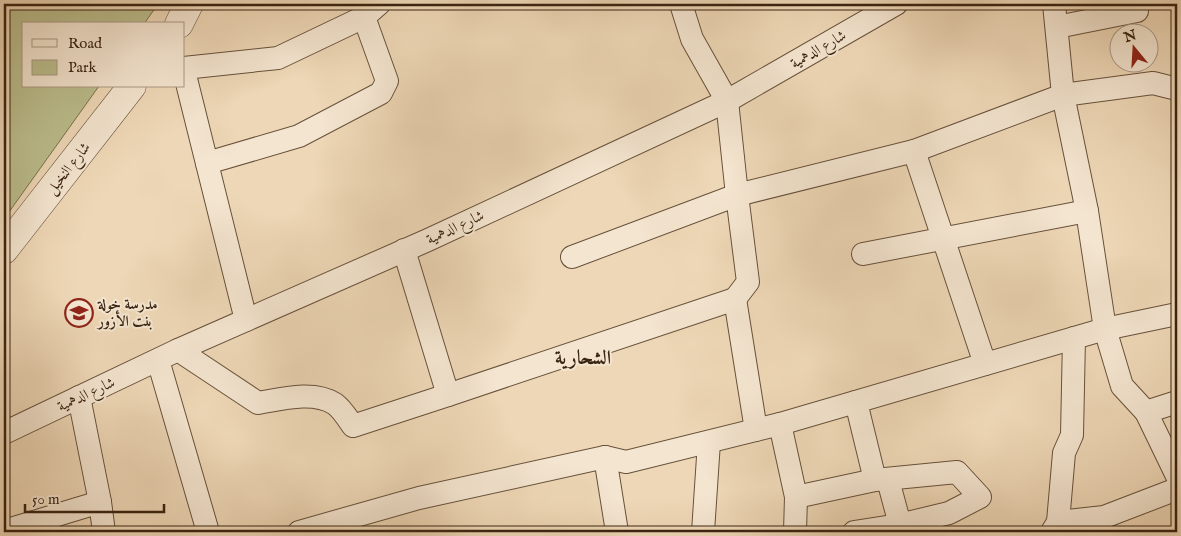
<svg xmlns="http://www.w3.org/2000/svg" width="1181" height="536" font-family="'IM FELL English',Amiri,serif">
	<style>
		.green { fill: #bbbd8c; stroke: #7a704f }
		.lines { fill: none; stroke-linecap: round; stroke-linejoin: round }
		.minor-casing { stroke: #67513b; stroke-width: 24 }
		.tertiary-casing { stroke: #67513b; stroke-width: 29 }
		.minor { stroke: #f4e5d0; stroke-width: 22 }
		.tertiary { stroke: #f4e5d0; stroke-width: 28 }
		.labels { text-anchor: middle; stroke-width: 4; stroke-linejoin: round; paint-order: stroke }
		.street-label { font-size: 15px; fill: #3a2412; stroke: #f4e5d0 }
		.poi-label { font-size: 15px; font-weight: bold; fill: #3a2412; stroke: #f4e5d0; text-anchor: start }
		.district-label { font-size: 20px; font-weight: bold; fill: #3a2412; stroke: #f4e5d0 }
	</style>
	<rect width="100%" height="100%" fill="#eed7b6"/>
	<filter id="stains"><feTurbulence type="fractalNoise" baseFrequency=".004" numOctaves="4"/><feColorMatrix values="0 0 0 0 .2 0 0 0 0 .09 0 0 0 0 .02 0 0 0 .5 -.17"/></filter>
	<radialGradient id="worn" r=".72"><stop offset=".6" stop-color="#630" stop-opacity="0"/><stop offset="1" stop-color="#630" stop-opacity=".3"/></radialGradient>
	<!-- green -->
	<polygon class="green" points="4,4 158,4 144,24 24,24 24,86 99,86 4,219"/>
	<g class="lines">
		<defs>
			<g id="minor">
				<polyline points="681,4 692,39 727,101 737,195 914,151 1063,95 1153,83 1177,89"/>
				<polyline points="1054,4 1063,95 1087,211 1105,329 1122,386 1146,412 1177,402"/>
				<polyline points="1057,27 1137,11"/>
				<polyline points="184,68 278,58 364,17 379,4"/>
				<polyline points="184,71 246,320"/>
				<polyline points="914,151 985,364"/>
				<polyline points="207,163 299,136 381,93 387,81 364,17"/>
				<polyline points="404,250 448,395 735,299 756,430"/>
				<polyline points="863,254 1087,211"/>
				<polyline points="572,257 737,195 748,282 735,299"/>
				<path d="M178,350L258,403C281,399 314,390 335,404C342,409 348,419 353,426L448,395"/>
				<polyline points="158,360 208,532"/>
				<polyline points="79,397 100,502 104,532"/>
				<polyline points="856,402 875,480"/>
				<polyline points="1146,412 1177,476"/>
				<polyline points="780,424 796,497 795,532"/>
				<polyline points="4,433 178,350 428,240 727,101 896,4"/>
				<polyline points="605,457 617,532"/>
				<polyline points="888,480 902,532"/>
				<polyline points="796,497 875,480 957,472 980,497 949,513 899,525 854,532"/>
				<polyline points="1058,522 1104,517 1177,489"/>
				<polyline points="4,531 100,502"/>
				<polyline points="299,532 419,498 605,457 626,462 780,424 1105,329 1177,314"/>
				<polyline points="703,532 709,442"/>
				<polyline points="1052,532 1058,522 1064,453 1072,435 1074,338"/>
			</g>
			<g id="tertiary">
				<polyline points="179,24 189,4"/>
				<polyline points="4,250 132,86"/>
			</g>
		</defs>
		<!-- minor casing -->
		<use href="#minor" class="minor-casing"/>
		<!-- tertiary casing -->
		<use href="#tertiary" class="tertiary-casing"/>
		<!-- minor -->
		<use href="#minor" class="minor"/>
		<!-- tertiary -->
		<use href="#tertiary" class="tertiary"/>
	</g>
	<!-- icons -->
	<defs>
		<symbol id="school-ring" viewBox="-11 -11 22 22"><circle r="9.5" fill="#f4e5d0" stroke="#8f2418" stroke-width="1.5"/><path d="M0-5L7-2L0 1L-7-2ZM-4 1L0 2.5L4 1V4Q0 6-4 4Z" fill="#8f2418"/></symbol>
	</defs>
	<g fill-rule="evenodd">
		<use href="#school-ring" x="63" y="297" width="32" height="32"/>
	</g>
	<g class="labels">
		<!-- street labels -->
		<g class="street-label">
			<text transform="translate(818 49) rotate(-30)" y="5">شارع الدهمية</text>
			<text transform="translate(68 168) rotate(-52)" y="5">شارع النخيل</text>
			<text transform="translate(455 227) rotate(-25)" y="5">شارع الدهمية</text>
			<text transform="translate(86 394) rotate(-25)" y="5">شارع الدهمية</text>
		</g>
		<!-- poi labels -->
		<g class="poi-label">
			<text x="98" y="309">مدرسة خولة<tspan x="98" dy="17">بنت الأزور</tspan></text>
		</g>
		<!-- district labels -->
		<g class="district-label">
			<text x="583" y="364">الشحارية</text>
		</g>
	</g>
	<!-- margin -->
	<rect width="1181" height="536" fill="none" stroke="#eed7b6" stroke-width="20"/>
	<rect x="5" y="5" width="1171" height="526" fill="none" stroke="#3a2412" stroke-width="2.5"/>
	<rect x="10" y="10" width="1161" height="516" fill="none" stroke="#3a2412"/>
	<!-- legend -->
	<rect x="22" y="22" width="162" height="65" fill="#f4e5d0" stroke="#aa9884"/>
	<rect x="32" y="39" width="25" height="8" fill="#f4e5d0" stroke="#aa9884"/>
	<text x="68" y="48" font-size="15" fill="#3a2412">Road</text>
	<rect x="32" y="60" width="25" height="15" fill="#bbbd8c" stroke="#aa9884"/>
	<text x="68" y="72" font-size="15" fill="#3a2412">Park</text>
	<!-- north arrow -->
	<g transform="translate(1134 48) rotate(342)"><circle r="24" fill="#f4e5d0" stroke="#aa9884"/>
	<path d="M0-4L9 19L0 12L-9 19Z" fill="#8f2418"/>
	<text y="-8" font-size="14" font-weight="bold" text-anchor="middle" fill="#3a2412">N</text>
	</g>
	<!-- scale -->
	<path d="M25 504v8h139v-8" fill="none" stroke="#3a2412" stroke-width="2.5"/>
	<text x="32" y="504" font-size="15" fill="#3a2412" stroke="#f4e5d0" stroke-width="4" paint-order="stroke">50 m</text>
	<rect width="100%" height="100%" filter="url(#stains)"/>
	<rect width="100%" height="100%" fill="url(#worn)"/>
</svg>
